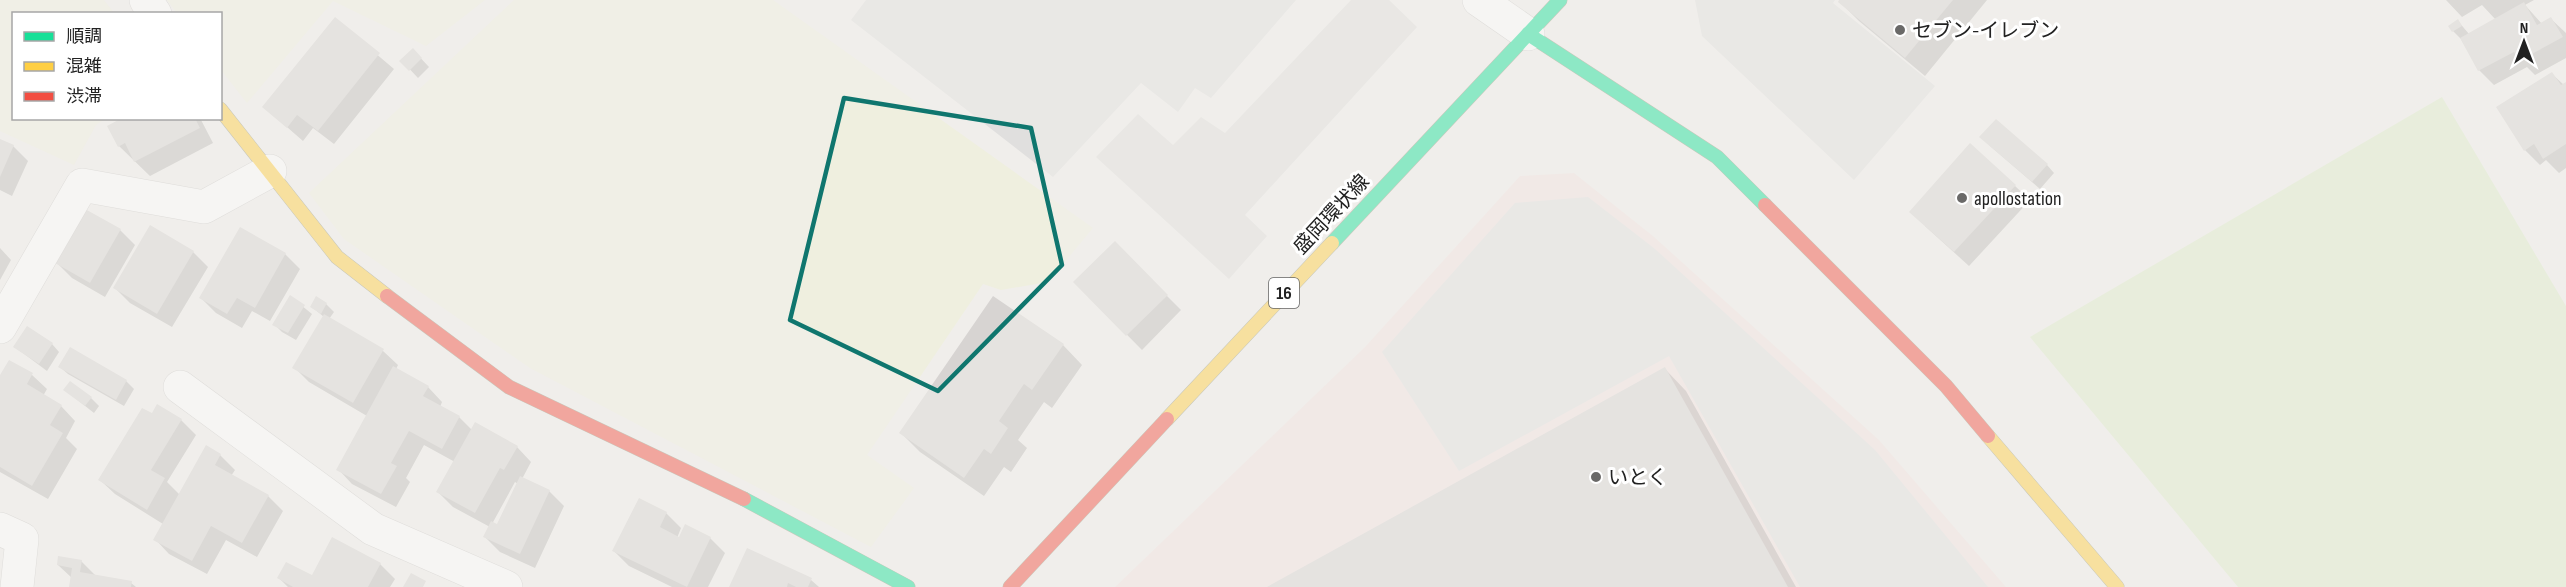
<svg xmlns="http://www.w3.org/2000/svg" width="2566" height="587" font-family="'Sofia Sans Condensed','Noto Sans JP',sans-serif">
	<style>
		.residential { fill: #dfdedc }
		.commercial { fill: #f1e3e1 }
		.farmland { fill: #efefdf }
		.grass { fill: #ddeccb }
		.parking { fill: #e0dfde }
		.shadow { fill: #0003; fill-rule: evenodd }
		.building { fill: #d7d4d2 }
		.lines { fill: none; stroke-linecap: round; stroke-linejoin: round }
		.street-casing { stroke: #c9c8c7; stroke-width: 34 }
		.fast-casing { stroke: #999a82; stroke-width: 15 }
		.slow-casing { stroke: #999a82; stroke-width: 15 }
		.jam-casing { stroke: #999a82; stroke-width: 15 }
		.street { stroke: #fdfcfc; stroke-width: 33 }
		.fast { stroke: #16e098; stroke-width: 14 }
		.slow { stroke: #ffcf43; stroke-width: 14 }
		.jam { stroke: #f24e42; stroke-width: 14 }
		.marked { fill: none; stroke: #0f766e; stroke-width: 4.5; stroke-linejoin: round }
		.poi-dot { fill: #6a6968; stroke: #fff; stroke-width: 2 }
		.labels { text-anchor: middle; stroke-width: 6; stroke-linejoin: round; paint-order: stroke }
		.shield { fill: #fff; stroke: #646464; stroke-width: 1.5 }
		.shield-label { font-size: 18px; font-weight: bold; fill: #222 }
		.poi-label { font-size: 20px; fill: #222; stroke: #fff; text-anchor: start }
		.street-label { font-size: 20px; fill: #222; stroke: #fff }
	</style>
	<rect width="100%" height="100%" fill="#f0eeeb"/>
	<!-- residential -->
	<polygon class="residential" points="1351,0 1389,0 1417,27 1245,215 1267,236 1229,279 1096,157 1138,114 1173,145 1201,117 1225,133"/>
	<!-- commercial -->
	<polygon class="commercial" points="1574,173 1653,236 1879,440 2006,587 1115,587 1365,347 1520,176"/>
	<!-- farmland -->
	<g class="farmland">
		<polygon points="0,0 104,0 114,13 14,14 14,118 105,119 96,125 74,165 0,131"/>
		<polygon points="167,0 485,0 426,46 333,1 247,103 221,70 220,14 177,13"/>
		<polygon points="514,0 773,0 1093,228 1048,282 1001,290 983,284 867,455 914,488 871,547 530,368 344,239 309,193"/>
	</g>
	<!-- grass -->
	<polygon class="grass" points="2442,97 2566,306 2566,587 2238,587 2030,337"/>
	<!-- parking -->
	<g class="parking">
		<polygon points="866,0 1296,0 1211,98 1195,88 1178,112 1141,83 1053,177 851,20"/>
		<polygon points="1695,0 1835,0 1833,3 1935,86 1854,180 1702,36"/>
		<polygon points="1588,197 1655,249 1875,450 1988,587 1800,587 1669,356 1459,471 1382,352 1515,203"/>
	</g>
	<!-- shadow -->
	<g class="shadow">
		<polygon points="1841,0 1987,0 1925,76 1859,21 1840,2"/>
		<polygon points="2446,0 2534,0 2525,5 2542,24 2551,19 2566,33 2566,58 2535,75 2527,67 2494,85 2479,70 2461,39 2453,31 2458,21 2469,34 2496,20 2482,5 2462,17"/>
		<polygon points="335,19 394,69 334,144 313,128 303,141 264,107"/>
		<polygon points="413,50 429,67 418,78 402,61"/>
		<polygon points="2552,74 2564,85 2566,84 2566,168 2559,173 2546,160 2540,165 2525,150"/>
		<polygon points="125,118 200,118 213,143 150,176 119,146"/>
		<polygon points="0,141 13,146 28,161 12,196 0,190"/>
		<polygon points="1989,145 2047,165 2054,173 2040,189"/>
		<polygon points="2015,186 2030,200 1969,266 1925,226"/>
		<polygon points="86,211 120,230 135,245 105,297 72,278 57,263"/>
		<polygon points="1115,244 1181,310 1142,350 1075,282"/>
		<polygon points="0,248 11,260 0,280"/>
		<polygon points="193,252 208,267 172,327 130,303 115,288"/>
		<polygon points="285,254 300,269 270,321 252,311 242,328 216,313 201,298"/>
		<polygon points="291,297 312,314 296,340 282,332 274,324"/>
		<path d="M326,304L334,312L329,319L383,351L398,365L396,369L428,387L442,402L440,407L459,417L472,430L517,447L531,462L522,479L549,491L564,506L535,568L500,552L485,537L490,527L453,507L438,492L455,462L424,445L406,478L410,482L396,507L352,484L338,469L367,416L309,382L294,367L324,317L312,307ZM515,482L518,484L498,526L492,524Z"/>
		<polygon points="52,344 59,352 47,371 15,347"/>
		<polygon points="1063,345 1082,365 1052,408 1044,402 1018,440 1027,448 1011,472 1004,467 984,496 920,452 901,433"/>
		<polygon points="60,367 126,381 134,389 124,406 68,374"/>
		<polygon points="1665,369 1686,391 1796,587 1270,587"/>
		<polygon points="32,375 47,389 43,396 61,406 75,421 66,438 77,449 48,499 0,472 0,378"/>
		<polygon points="65,390 91,398 99,406 94,413"/>
		<polygon points="152,416 181,420 196,435 167,482 180,495 220,455 235,470 231,476 268,496 283,511 257,557 226,540 207,574 169,554 155,539 163,524 115,494 100,480"/>
		<polygon points="666,513 681,528 677,538 710,538 725,553 708,587 672,587 629,566 614,551"/>
		<polygon points="81,561 96,576 131,583 136,587 70,587 72,578 58,565"/>
		<polygon points="380,564 395,579 390,587 288,587 279,578 312,577"/>
		<polygon points="811,580 819,587 730,587"/>
	</g>
	<!-- building -->
	<g class="building">
		<polygon points="1839,0 1953,0 1905,58 1838,2"/>
		<polygon points="2524,2 2537,25 2551,17 2563,37 2519,61 2514,52 2478,71 2460,38"/>
		<polygon points="335,17 380,53 318,131 297,115 287,128 262,107"/>
		<polygon points="2458,19 2462,26 2452,32 2448,26"/>
		<polygon points="413,48 422,58 409,71 399,61"/>
		<polygon points="2552,72 2561,85 2566,82 2566,144 2543,159 2534,144 2524,151 2496,107"/>
		<polygon points="122,118 195,118 200,128 134,162 125,143 118,147 107,126"/>
		<polygon points="1996,119 2048,164 2032,182 1979,137"/>
		<polygon points="0,139 14,145 0,177"/>
		<polygon points="1970,143 2016,185 1954,252 1909,212"/>
		<polygon points="85,209 121,229 90,283 55,263"/>
		<polygon points="150,225 194,251 157,314 113,288"/>
		<polygon points="240,227 286,253 255,308 237,298 227,314 199,298"/>
		<polygon points="1115,241 1168,295 1126,336 1073,282"/>
		<polygon points="290,295 305,305 288,333 272,325"/>
		<polygon points="316,296 327,303 321,314 310,307"/>
		<polygon points="993,296 1064,344 1032,390 1024,384 999,421 1008,428 991,454 984,449 964,478 899,433"/>
		<polygon points="324,314 384,349 353,403 292,368"/>
		<polygon points="27,326 53,343 39,364 13,347"/>
		<polygon points="70,347 127,380 116,400 58,367"/>
		<polygon points="9,360 33,373 27,384 62,405 50,425 63,433 32,486 0,467 0,375"/>
		<polygon points="393,366 429,386 423,396 460,416 442,449 409,431 391,463 397,466 381,494 336,470"/>
		<polygon points="1665,367 1788,587 1267,587"/>
		<polygon points="70,381 92,397 85,406 63,390"/>
		<polygon points="157,404 182,419 151,470 165,478 147,510 98,480 142,408 152,413"/>
		<polygon points="475,422 518,446 504,470 500,468 475,513 436,492"/>
		<polygon points="206,445 221,454 215,465 269,495 242,543 211,526 192,561 153,540"/>
		<polygon points="520,476 550,490 520,554 483,537 491,521 497,524"/>
		<polygon points="639,498 667,512 660,527 679,537 685,524 711,537 687,587 612,551"/>
		<polygon points="332,537 381,563 368,587 293,587 277,578 286,562 312,575"/>
		<polygon points="747,548 812,578 808,587 796,587 788,583 787,587 729,587"/>
		<polygon points="58,556 82,560 80,572 132,581 131,587 69,587 72,568 57,565"/>
		<polygon points="411,573 426,581 423,587 403,587"/>
	</g>
	<g class="lines">
		<defs>
			<g id="street">
				<polyline points="146,0 155,14"/>
				<polyline points="1479,0 1528,34"/>
				<polyline points="0,327 82,185 204,207 270,171"/>
				<polyline points="180,387 373,529 506,587"/>
				<polyline points="0,529 22,539 17,587"/>
			</g>
			<g id="fast">
				<polyline points="1528,34 1717,157 1765,205"/>
				<polyline points="1332,243 1560,0"/>
				<polyline points="744,499 908,587"/>
			</g>
			<g id="slow">
				<polyline points="220,109 337,257 387,296"/>
				<polyline points="1167,419 1332,243"/>
				<polyline points="1988,436 2117,587"/>
			</g>
			<g id="jam">
				<polyline points="1765,205 1946,386 1988,436"/>
				<polyline points="387,296 509,387 744,499"/>
				<polyline points="1010,587 1167,419"/>
			</g>
		</defs>
		<!-- street casing -->
		<use href="#street" class="street-casing"/>
		<!-- fast casing -->
		<use href="#fast" class="fast-casing"/>
		<!-- slow casing -->
		<use href="#slow" class="slow-casing"/>
		<!-- jam casing -->
		<use href="#jam" class="jam-casing"/>
		<!-- street -->
		<use href="#street" class="street"/>
		<!-- fast -->
		<use href="#fast" class="fast"/>
		<!-- slow -->
		<use href="#slow" class="slow"/>
		<!-- jam -->
		<use href="#jam" class="jam"/>
	</g>
	<!-- marked area -->
	<path d="M0 0H2566V587H0ZM844,98L1031,128L1062,265L938,391L790,320Z" fill="#f0eeeb" fill-opacity=".55" fill-rule="evenodd"/>
	<path class="marked" d="M844,98L1031,128L1062,265L938,391L790,320Z"/>
	<!-- markers -->
	<g class="poi-dot">
		<circle cx="1900" cy="30" r="6"/>
		<circle cx="1962" cy="198" r="6"/>
		<circle cx="1596" cy="477" r="6"/>
	</g>
	<g class="labels">
		<!-- shield labels -->
		<rect class="shield" x="1269" y="278" width="30" height="30" rx="4.5"/>
		<g class="shield-label">
			<text x="1284" y="299">16</text>
		</g>
		<!-- poi labels -->
		<g class="poi-label">
			<text x="1912" y="37">セブン-イレブン</text>
			<text x="1974" y="205">apollostation</text>
			<text x="1608" y="484">いとく</text>
		</g>
		<!-- street labels -->
		<g class="street-label">
			<text transform="translate(1331 214) rotate(-47)" y="7">盛岡環状線</text>
		</g>
	</g>
	<!-- legend -->
	<rect x="12" y="12" width="210" height="108" fill="#ffffff" stroke="#a7a7a7" stroke-width="1.5"/>
	<rect x="24" y="32" width="30" height="9" fill="#16e098" stroke="#a7a7a7" stroke-width="1.5"/>
	<text x="66" y="42" font-size="18" fill="#222222">順調</text>
	<rect x="24" y="62" width="30" height="9" fill="#ffcf43" stroke="#a7a7a7" stroke-width="1.5"/>
	<text x="66" y="72" font-size="18" fill="#222222">混雑</text>
	<rect x="24" y="92" width="30" height="9" fill="#f24e42" stroke="#a7a7a7" stroke-width="1.5"/>
	<text x="66" y="102" font-size="18" fill="#222222">渋滞</text>
	<!-- north arrow -->
	<g transform="translate(2524 42)" stroke="#ffffff" stroke-width="4.5" paint-order="stroke">
	<path d="M0-4.5L10 22L0 15L-10 22Z" fill="#222222"/>
	<text y="-9" font-size="16" font-weight="bold" text-anchor="middle" fill="#222222">N</text>
	</g>
</svg>
